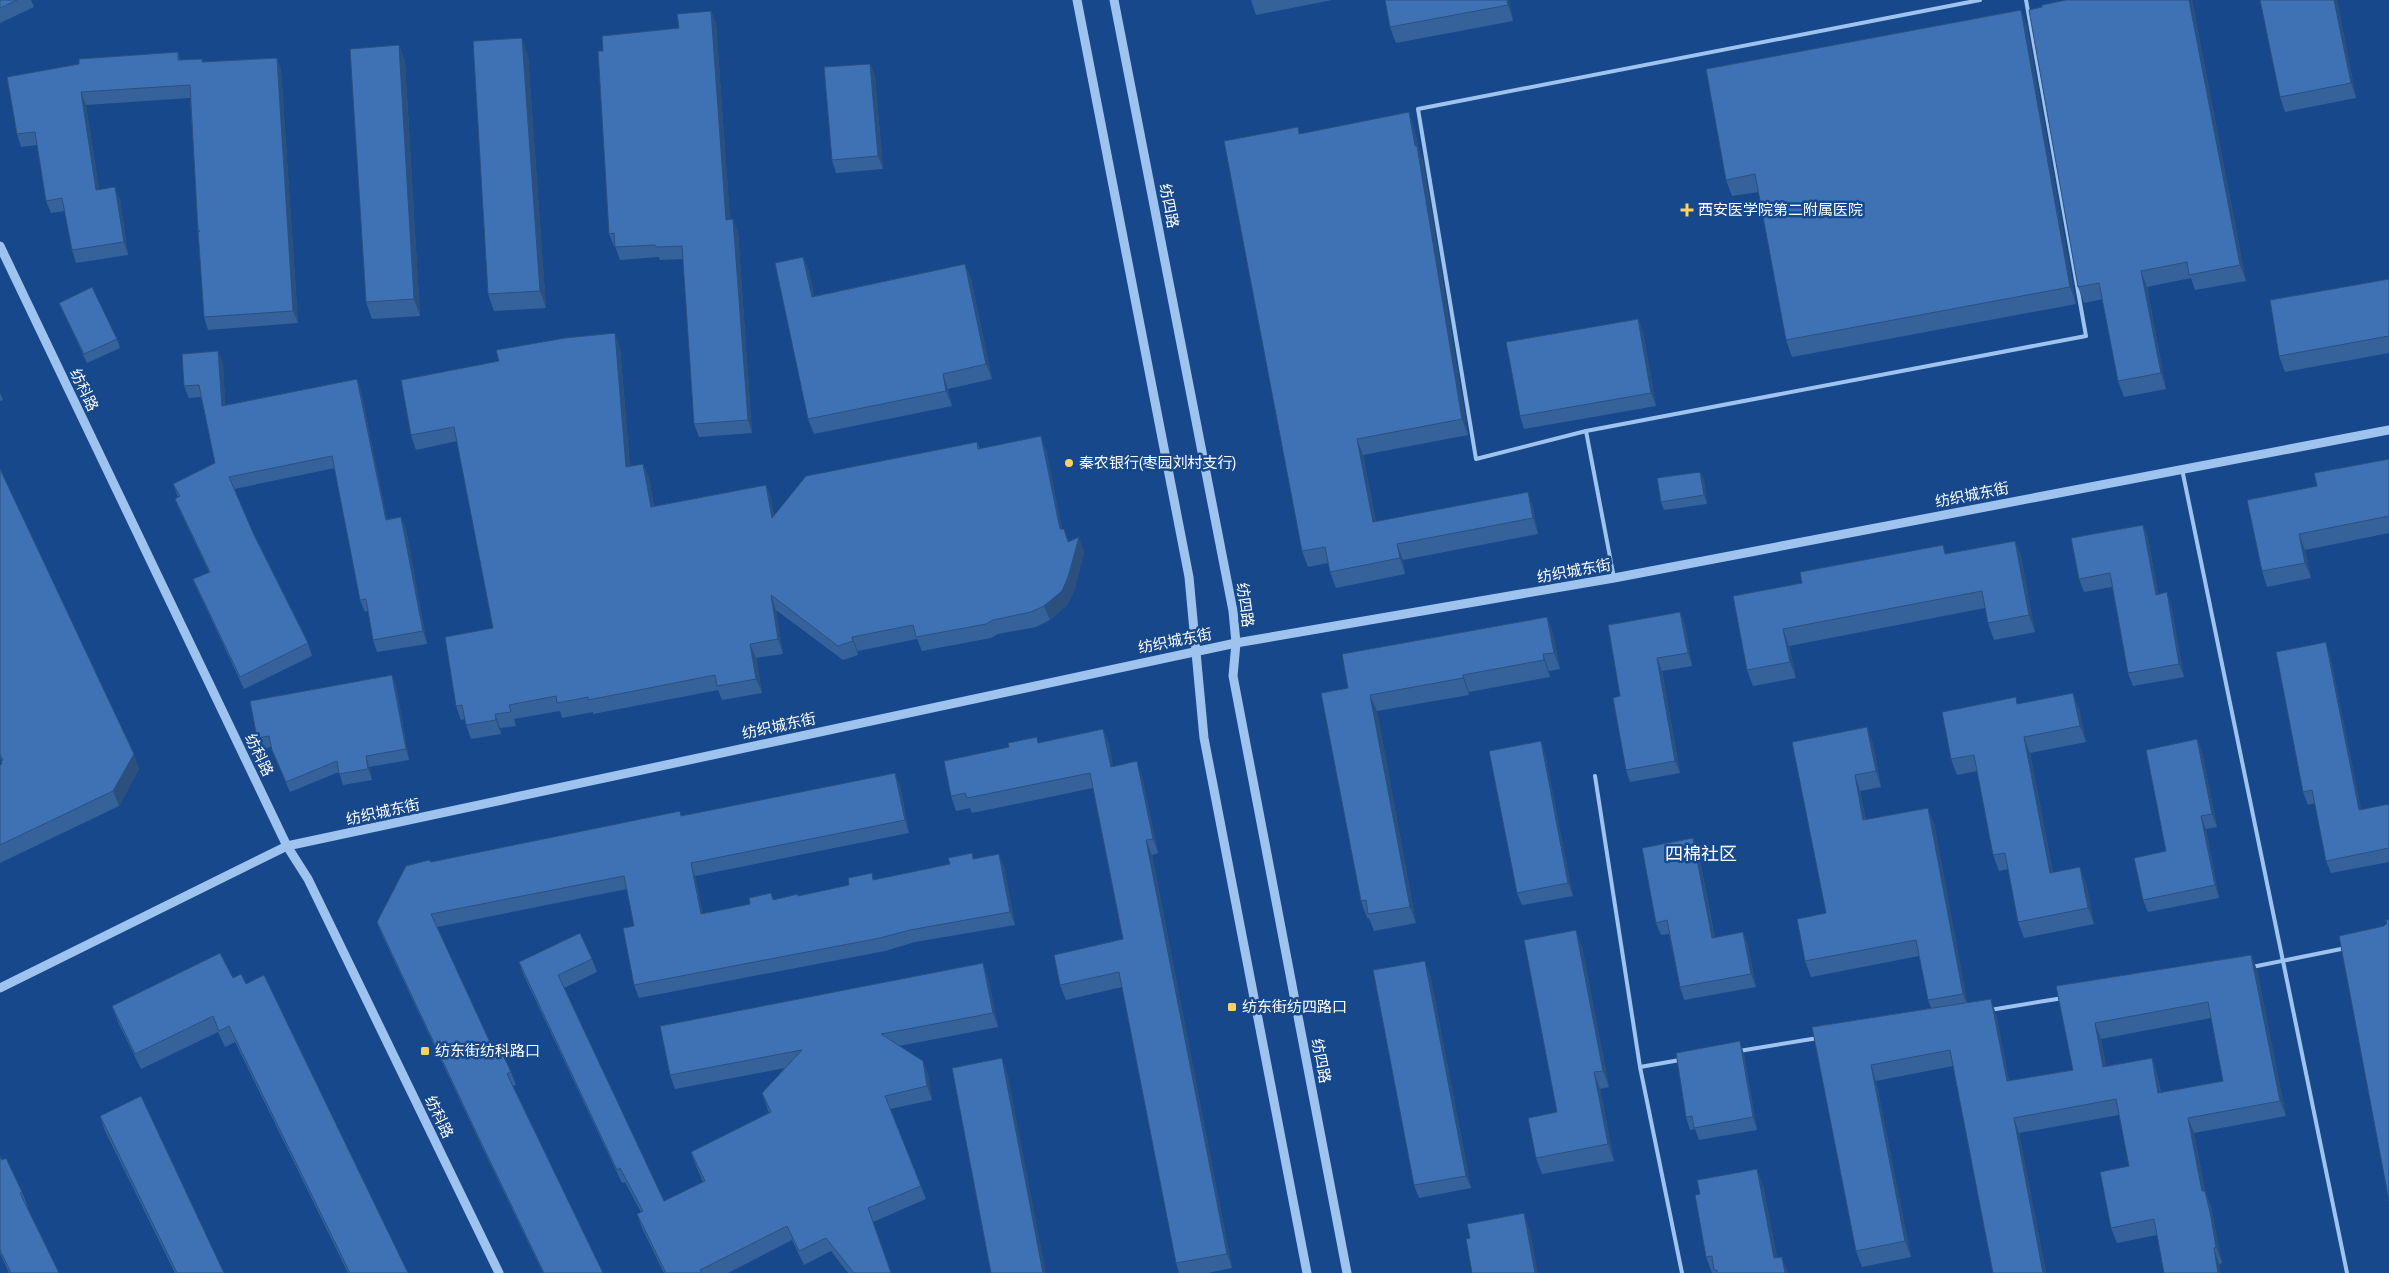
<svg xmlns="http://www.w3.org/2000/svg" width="2389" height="1273" font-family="'Asap Condensed','Noto Sans SC',sans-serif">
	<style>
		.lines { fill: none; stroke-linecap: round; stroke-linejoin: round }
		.service { stroke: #9fc3ef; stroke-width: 4 }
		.tertiary { stroke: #9fc3ef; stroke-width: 9 }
		.wall { fill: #35629b; fill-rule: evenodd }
		.shaded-wall { fill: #2b507e }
		.building { fill: #3e72b4; stroke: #2b507e; fill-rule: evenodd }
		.poi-dot { fill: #ffd15d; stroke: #16488b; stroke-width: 2 }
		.labels { text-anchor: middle; stroke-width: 5; stroke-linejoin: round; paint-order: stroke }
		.street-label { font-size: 15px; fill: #fff; stroke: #16488b }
		.poi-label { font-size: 15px; fill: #fff; stroke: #16488b; text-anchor: start }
		.quarter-label { font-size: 18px; fill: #fff; stroke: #16488b }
	</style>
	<rect width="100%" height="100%" fill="#16488b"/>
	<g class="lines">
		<!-- service -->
		<g class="service">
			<polyline points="1980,0 1418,109 1476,459 1586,431 2086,336 2026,0"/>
			<polyline points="1586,431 1614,578"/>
			<polyline points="2182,469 2347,1273"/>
			<polyline points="1595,776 1640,1067 1682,1273"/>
			<polyline points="2252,967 2346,948"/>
			<polyline points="1990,1010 2063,998"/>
			<polyline points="1739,1051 1818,1038"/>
			<polyline points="1640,1067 1680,1060"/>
		</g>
		<!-- tertiary -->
		<g class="tertiary">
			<polyline points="1077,0 1189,577 1204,738 1307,1273"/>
			<polyline points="1114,0 1233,611 1236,643 1233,676 1347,1273"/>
			<polyline points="0,246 287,846 308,879 499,1273"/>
			<polyline points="0,988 287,846 1236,643 1614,578 2389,430"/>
		</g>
	</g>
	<!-- wall -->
	<g class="wall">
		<polygon points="0,0 31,0 34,7 0,23"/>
		<polygon points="1251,0 1332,0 1256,15"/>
		<polygon points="1385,0 1509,0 1513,21 1396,43 1390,27"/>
		<polygon points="2066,0 2192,0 2246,281 2195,290 2191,278 2147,287 2166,389 2124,397 2118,381 2103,299 2084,303 2078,287 2042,7"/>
		<polygon points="2260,0 2337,0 2356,98 2285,112 2280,97"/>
		<polygon points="2021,10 2027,27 2076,304 1792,357 1786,340 1759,192 1732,196 1726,180"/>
		<polygon points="711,11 716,24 730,220 738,232 752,433 699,437 694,424 683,259 660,260 659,257 620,260 615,246 614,246 609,234 679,28"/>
		<polygon points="399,45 405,62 420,316 372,319 366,302"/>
		<polygon points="178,52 180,60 202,59 203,62 277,58 281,70 298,323 208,330 204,317 190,98 86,105 99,189 120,199 128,255 76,263 72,250 65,211 51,213 46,201 37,145 21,147 17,134 7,77"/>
		<polygon points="528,55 546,308 494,311 488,294"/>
		<polygon points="870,64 875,77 883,169 836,173 832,160"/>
		<polygon points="1298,127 1300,134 1414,128 1419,150 1423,161 1468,435 1363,455 1376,522 1528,492 1533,508 1538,534 1403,560 1405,574 1336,588 1330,572 1328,563 1308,567 1302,551"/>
		<polygon points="803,257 809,272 814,296 965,264 971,279 992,379 948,389 952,406 814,434 808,419"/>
		<polygon points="2389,279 2389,353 2285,372 2279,356"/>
		<polygon points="59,303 117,339 120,348 87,363 63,311"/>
		<polygon points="1638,319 1643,332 1656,406 1524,429 1520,416"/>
		<polygon points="620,347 630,467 643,464 649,478 654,506 766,485 771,499 774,516 977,442 980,449 1046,450 1062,529 1069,541 1084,551 1074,591 1067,605 1050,620 1036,627 998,634 991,638 922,651 917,639 858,651 858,655 843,660 776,610 783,654 756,658 762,693 722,700 718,690 593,714 593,712 562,718 560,711 514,719 516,726 500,728 501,734 471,739 466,725 465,719 461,720 456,706 493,628 457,441 416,450 411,435"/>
		<polygon points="223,363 225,405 357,379 361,391 387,519 401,517 406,529 427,644 377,652 373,640 368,611 365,612 360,600 335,468 234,489 254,535 308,643 312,656 244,689 198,591 193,579 209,572 180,511 175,499 178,497 173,484 215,463 201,397 189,398 184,386"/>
		<polygon points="0,393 3,400 0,401"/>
		<polygon points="2389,459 2389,533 2305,550 2311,578 2267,587 2262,571 2317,486"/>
		<polygon points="0,469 139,769 119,806 0,863 0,765 2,764 2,761 0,757"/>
		<polygon points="1700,472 1704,480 1707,504 1664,510 1661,502"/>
		<polygon points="2143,525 2148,538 2158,594 2171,605 2184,677 2133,686 2128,673 2112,587 2084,592 2079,579"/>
		<polygon points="2015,541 2021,557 2035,632 1994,640 1988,623 1985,608 1789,646 1796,678 1753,686 1747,670 1802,583"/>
		<polygon points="1680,612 1685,625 1692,666 1662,671 1680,773 1630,782 1626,770 1620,696"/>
		<polygon points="1547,617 1553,633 1560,669 1549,671 1550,677 1469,692 1469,695 1377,711 1416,923 1374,931 1369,918 1367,918 1361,901 1348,688"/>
		<polygon points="2330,655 2361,810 2389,805 2389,862 2331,873 2326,861 2315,803 2308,805 2303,792"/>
		<polygon points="392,675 396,686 409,760 369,767 372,780 343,785 339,772 290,792 276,760 271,747 261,749 257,738"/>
		<polygon points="2018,704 2079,708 2086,742 2030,753 2053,872 2086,883 2094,924 2024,938 2018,922 2008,869 1999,871 1993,855 1977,771 1957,775 1951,759"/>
		<polygon points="1103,729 1109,744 1113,766 1142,776 1158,853 1152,855 1232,1268 1208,1273 1179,1273 1176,1263 1122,987 1066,1000 1060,985 1123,939 1093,788 972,813 970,808 956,811 951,796 1009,747 1039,743"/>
		<polygon points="2197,739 2202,752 2217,827 2206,829 2219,898 2148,912 2143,900 2166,851"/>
		<polygon points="1541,741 1545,754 1573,896 1522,905 1517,893"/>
		<path d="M1792,742L1873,743L1881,787L1860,791L1866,820L1934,823L1967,1002L1996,1014L2009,1081L2073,1070L2056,986L2251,955L2257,970L2286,1116L2194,1133L2205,1191L2211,1207L2222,1263L2219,1264L2157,1235L2117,1243L2111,1228L2129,1166L2119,1115L2019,1133L2046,1273H1993L1953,1066L1876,1081L1911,1257L1862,1267L1856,1251L1812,1027L1931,1008L1928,1000L1919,956L1811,977L1805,961L1826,913ZM2211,1018L2223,1081L2161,1093L2157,1074L2152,1058L2106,1066L2101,1039Z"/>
		<polygon points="900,785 909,833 695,876 703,914 750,904 771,893 774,900 799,896 849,885 872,873 874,880 950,864 972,853 974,859 1004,867 1015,925 915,942 885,951 639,998 634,985 634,926 627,889 437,927 493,1049 511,1072 516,1085 513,1086 603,1273 543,1273 482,1147 382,935 377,922 431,862 682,815"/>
		<polygon points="1693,838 1698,850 1715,938 1743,932 1748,945 1756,987 1684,1000 1680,987 1669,934 1661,935 1656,923"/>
		<polygon points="1582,947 1609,1087 1600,1089 1614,1161 1542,1174 1536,1158 1557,1112"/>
		<polygon points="592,959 597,972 564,988 664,1201 703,1182 696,1166 691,1152 769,1113 762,1093 785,1068 675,1089 670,1075 988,977 998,1027 899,1046 923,1061 928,1075 932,1100 890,1109 926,1199 873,1222 891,1273 848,1273 831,1251 804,1265 792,1240 728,1273 664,1273 642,1228 637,1214 641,1212 625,1182 622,1183 524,976 519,962"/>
		<polygon points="1430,974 1471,1188 1419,1198 1414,1185"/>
		<polygon points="233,978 246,984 408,1273 348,1273 235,1042 225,1047 218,1032 141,1069 118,1022 112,1006"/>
		<polygon points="1744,1054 1757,1130 1699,1140 1695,1129 1690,1130 1686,1117"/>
		<polygon points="100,1116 224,1273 175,1273 105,1131"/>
		<polygon points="0,1156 22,1192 28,1207 27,1207 59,1273 9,1273 0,1253"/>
		<polygon points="1763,1185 1777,1258 1782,1257 1788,1273 1712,1273 1706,1257"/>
	</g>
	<!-- shaded-wall -->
	<g class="shaded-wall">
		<polygon points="1507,0 1509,0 1513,21 1508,5"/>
		<polygon points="2189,0 2192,0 2246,281 2240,265"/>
		<polygon points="2334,0 2337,0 2356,98 2351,83"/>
		<polygon points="2021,10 2027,27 2076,304 2070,287"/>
		<polygon points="711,11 716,24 731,233 726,220"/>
		<polygon points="522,38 528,55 546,308 540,291"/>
		<polygon points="399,45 405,62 420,316 414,299"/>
		<polygon points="277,58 281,70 298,323 293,311"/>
		<polygon points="870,64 875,77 883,169 878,156"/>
		<polygon points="81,92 86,105 101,202 96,190"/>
		<polygon points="1409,112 1414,128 1419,150 1423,161 1468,435 1462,419 1415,146"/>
		<polygon points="115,187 120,199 128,255 124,242"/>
		<polygon points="733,219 738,232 752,433 748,420"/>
		<polygon points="803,257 809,272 817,312 812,297"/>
		<polygon points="965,264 971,279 992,379 986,364"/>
		<polygon points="2141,271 2147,287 2166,389 2161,373"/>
		<polygon points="1638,319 1643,332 1656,406 1651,393"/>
		<polygon points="615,333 620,347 631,482 626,467"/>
		<polygon points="218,351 223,363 226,418 222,406"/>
		<polygon points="943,374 948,389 952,406 946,391"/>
		<polygon points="357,379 361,391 390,532 386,520"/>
		<polygon points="1041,436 1046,450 1065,544 1060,529"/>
		<polygon points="1357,439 1363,455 1379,538 1373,522"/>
		<polygon points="643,464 649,478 656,521 651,507"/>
		<polygon points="1700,472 1704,480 1707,504 1704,495"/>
		<polygon points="766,485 771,499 777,532 772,518"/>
		<polygon points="1528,492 1533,508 1538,534 1533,518"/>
		<polygon points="401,517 406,529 427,644 423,631"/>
		<polygon points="2143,525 2148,538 2160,607 2156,595"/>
		<polygon points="2299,534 2305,550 2311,578 2305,563"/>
		<polygon points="1079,537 1084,551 1074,591 1067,605 1050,620 1044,606"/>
		<polygon points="2015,541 2021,557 2035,632 2029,615"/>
		<polygon points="1397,544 1403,560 1405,574 1400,558"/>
		<polygon points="2167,592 2171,605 2184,677 2179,664"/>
		<polygon points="771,595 776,610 783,654 778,639"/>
		<polygon points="1680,612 1685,625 1692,666 1688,653"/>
		<polygon points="1547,617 1553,633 1560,669 1554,653"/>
		<polygon points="1783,629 1789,646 1796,678 1790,662"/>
		<polygon points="852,637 858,651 858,655 853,641"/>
		<polygon points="2326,642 2330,655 2364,823 2359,810"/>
		<polygon points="750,644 756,658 762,693 756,679"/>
		<polygon points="1543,654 1549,671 1550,677 1544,660"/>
		<polygon points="1657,658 1662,671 1680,773 1675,761"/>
		<polygon points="392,675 396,686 409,760 406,749"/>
		<polygon points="1463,675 1469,692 1469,695 1463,678"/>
		<polygon points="2073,693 2079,708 2086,742 2080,726"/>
		<polygon points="1370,695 1377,711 1416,923 1410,907"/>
		<polygon points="495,714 500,728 501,734 496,720"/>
		<polygon points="1867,727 1873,743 1881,787 1876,771"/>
		<polygon points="1103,729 1109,744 1116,782 1111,767"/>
		<polygon points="2024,737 2030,753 2056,888 2050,873"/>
		<polygon points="2197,739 2202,752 2217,827 2212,814"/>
		<polygon points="1541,741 1545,754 1573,896 1568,883"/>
		<polygon points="134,754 139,769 119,806 113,791"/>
		<polygon points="366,756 369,767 372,780 368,769"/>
		<polygon points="1137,761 1142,776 1158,853 1153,839"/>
		<polygon points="895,773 900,785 909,833 905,820"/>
		<polygon points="1855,775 1860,791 1869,836 1863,820"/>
		<polygon points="1928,808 1934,823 1969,1010 1963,994"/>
		<polygon points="2201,816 2206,829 2219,898 2215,885"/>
		<polygon points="1693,838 1698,850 1717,951 1712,938"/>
		<polygon points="1146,840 1152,855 1232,1268 1227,1254"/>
		<polygon points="999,854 1004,867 1015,925 1010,912"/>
		<polygon points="691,863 695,876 706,927 701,914"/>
		<polygon points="2080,867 2086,883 2094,924 2088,908"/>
		<polygon points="1576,930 1582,947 1609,1087 1603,1071"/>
		<polygon points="1743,932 1748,945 1756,987 1751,974"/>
		<polygon points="2251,955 2257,970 2286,1116 2280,1101"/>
		<polygon points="1425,961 1430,974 1471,1188 1466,1176"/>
		<polygon points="983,963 988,977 998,1027 993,1013"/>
		<polygon points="1991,999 1996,1014 2012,1097 2007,1081"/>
		<polygon points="2095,1023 2101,1039 2109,1082 2103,1067"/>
		<polygon points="1740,1041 1744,1054 1757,1130 1753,1117"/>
		<polygon points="1002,1058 1008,1075 1046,1273 1043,1273"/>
		<polygon points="2152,1058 2157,1074 2163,1109 2158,1093"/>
		<polygon points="923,1061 928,1075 932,1100 927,1086"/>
		<polygon points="1871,1065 1876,1081 1911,1257 1905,1241"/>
		<polygon points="1594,1072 1600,1089 1614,1161 1608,1144"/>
		<polygon points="2014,1118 2019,1133 2046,1273 2043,1273"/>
		<polygon points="2188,1118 2194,1133 2208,1207 2202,1191"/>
		<polygon points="1757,1169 1763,1185 1780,1273 1774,1258"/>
		<polygon points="2205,1191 2211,1207 2222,1263 2216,1247"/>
		<polygon points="1524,1213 1530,1230 1538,1273 1535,1273"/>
		<polygon points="2214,1248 2219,1264 2221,1273 2218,1273"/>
		<polygon points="1782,1257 1788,1273 1785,1273"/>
	</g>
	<!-- building -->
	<g class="building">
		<polygon points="0,0 17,0 0,8"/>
		<polygon points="1385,0 1507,0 1508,5 1390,27"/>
		<polygon points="2066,0 2189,0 2240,265 2189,275 2187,262 2141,271 2161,373 2118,381 2099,283 2078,287 2029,10 2042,7 2042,5"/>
		<polygon points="2260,0 2334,0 2351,83 2280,97"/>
		<polygon points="2021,10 2070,287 1786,340 1755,174 1726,180 1706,69"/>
		<polygon points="711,11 726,220 733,219 748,420 694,424 682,246 656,247 655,245 615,247 614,233 609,234 598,51 603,51 602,36 679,28 677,14"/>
		<polygon points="522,38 540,291 488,294 473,41"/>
		<polygon points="399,45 414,299 366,302 350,49"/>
		<polygon points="178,52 178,60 202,59 202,62 277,58 293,311 204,317 198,231 200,231 198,231 190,85 81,92 96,190 115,187 124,242 72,250 62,198 46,201 35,132 17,134 7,77 79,64 79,59"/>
		<polygon points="870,64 878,156 832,160 824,67"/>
		<polygon points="1409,112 1415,146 1417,146 1462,419 1357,439 1373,522 1528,492 1533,518 1397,544 1400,558 1330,572 1325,547 1302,551 1224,141 1298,127 1299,134"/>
		<polygon points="803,257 812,297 965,264 986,364 943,374 946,391 808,419 775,263"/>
		<polygon points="2389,279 2389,336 2279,356 2270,300"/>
		<polygon points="92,287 117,339 84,354 59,303"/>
		<polygon points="1638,319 1651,393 1520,416 1506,342"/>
		<polygon points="615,333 626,467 643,464 651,507 766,485 772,518 806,476 977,442 978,449 1041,436 1060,529 1064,529 1068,542 1079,537 1068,577 1062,591 1044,606 1031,612 993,620 986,624 916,637 913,625 852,637 853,641 838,646 771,595 778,639 750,644 756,679 717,686 715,675 588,700 588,697 557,703 556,696 509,705 511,712 495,714 496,720 466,725 462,705 456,706 445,637 493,628 454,427 411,435 401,380 499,361 496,350 565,338"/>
		<polygon points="218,351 222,406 357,379 386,520 401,517 423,631 373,640 366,599 360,600 332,456 229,477 254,535 308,643 240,677 193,579 210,572 175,499 180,496 173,484 215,463 199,385 184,386 182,354"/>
		<polygon points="2389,459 2389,516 2299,534 2305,563 2262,571 2247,500 2317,486 2314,473"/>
		<polygon points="0,469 134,754 113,791 0,845 0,765 2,764 1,761 3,760 0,754"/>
		<polygon points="1700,472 1704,495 1661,502 1657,478"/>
		<polygon points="2143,525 2156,595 2167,592 2179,664 2128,673 2110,573 2079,579 2071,538"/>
		<polygon points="2015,541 2029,615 1988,623 1982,591 1783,629 1790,662 1747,670 1733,596 1802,583 1800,572 1943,545 1945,554"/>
		<polygon points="1680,612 1688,653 1657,658 1675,761 1626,770 1613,698 1620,696 1608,625"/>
		<polygon points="1547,617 1554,653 1543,654 1544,660 1463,675 1463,678 1370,695 1410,907 1368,914 1366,900 1361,901 1321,693 1348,688 1342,654"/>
		<polygon points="2326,642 2359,810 2389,804 2389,848 2326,861 2312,790 2303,792 2276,652"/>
		<polygon points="392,675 406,749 366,756 368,769 339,774 337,761 286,782 272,750 269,736 257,738 250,701"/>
		<polygon points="2073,693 2080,726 2024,737 2050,873 2080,867 2088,908 2018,922 2005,853 1993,855 1974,755 1951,759 1942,712 2016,697 2017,704"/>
		<polygon points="1867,727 1876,771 1855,775 1863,820 1928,808 1963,994 1928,1000 1916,940 1805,961 1797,919 1826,913 1792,742"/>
		<polygon points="1103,729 1111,767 1137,761 1153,839 1146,840 1227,1254 1176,1263 1119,972 1060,985 1054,955 1123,939 1090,773 967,798 965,793 951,796 944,761 1009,747 1008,743 1037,737 1038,743"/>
		<polygon points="2197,739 2212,814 2201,816 2215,885 2143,900 2134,858 2166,851 2146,750"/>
		<polygon points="1541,741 1568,883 1517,893 1489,751"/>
		<polygon points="895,773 905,820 691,863 701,914 750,904 749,898 771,893 773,900 798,894 798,896 849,885 848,878 872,873 873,880 950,864 948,858 972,853 973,859 999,854 1010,912 910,930 880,938 634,985 623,928 634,926 624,876 431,914 493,1049 499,1046 511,1072 507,1074 603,1273 544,1273 477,1134 377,922 406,866 429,860 431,862 680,811 681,816"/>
		<polygon points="1693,838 1712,938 1743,932 1751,974 1680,987 1667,920 1656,923 1642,848"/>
		<polygon points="2389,919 2389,1201 2339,936 2384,926 2387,923 2386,920"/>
		<polygon points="1576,930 1603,1071 1594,1072 1608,1144 1536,1158 1528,1118 1557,1112 1524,940"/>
		<polygon points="580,933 592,959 558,975 664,1201 705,1181 691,1152 771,1112 762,1093 802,1050 670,1075 660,1026 983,963 993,1013 881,1034 923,1061 927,1086 885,1096 921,1186 868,1208 891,1273 854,1273 826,1238 799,1251 787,1226 700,1270 702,1273 666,1273 637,1214 643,1211 620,1168 617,1170 519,962"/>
		<polygon points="220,953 233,978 241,974 246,984 264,975 408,1273 350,1273 229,1026 219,1031 213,1016 135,1054 112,1006"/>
		<path d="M2251,955L2280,1101L2188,1118L2202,1191H2205L2211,1217L2216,1247L2214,1248L2218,1273H2164L2154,1219L2111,1228L2100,1172L2129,1166L2116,1099L2014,1118L2043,1273H1993L1950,1050L1871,1065L1905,1241L1856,1251L1812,1027L1991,999L2007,1081L2073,1070L2056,986ZM2208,1002L2223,1081L2158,1093L2152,1058L2103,1067L2095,1023Z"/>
		<polygon points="1425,961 1466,1176 1414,1185 1373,970"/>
		<polygon points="1740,1041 1753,1117 1694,1128 1692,1116 1686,1117 1676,1053"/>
		<polygon points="1002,1058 1043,1273 991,1273 952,1068"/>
		<polygon points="141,1096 224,1273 177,1273 100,1116"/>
		<polygon points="0,1156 2,1160 6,1158 22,1192 20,1193 59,1273 11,1273 0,1250"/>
		<polygon points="1757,1169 1774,1258 1782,1257 1785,1273 1717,1273 1717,1270 1714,1270 1712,1256 1706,1257 1695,1195 1700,1194 1697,1180"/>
		<polygon points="1524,1213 1535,1273 1472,1273 1466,1239 1470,1238 1467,1224"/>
	</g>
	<!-- markers -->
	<g class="poi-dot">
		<path d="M1684.5 202.5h5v5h5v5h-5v5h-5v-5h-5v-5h5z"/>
		<circle cx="1069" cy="463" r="5"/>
		<rect x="1227" y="1002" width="10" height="10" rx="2.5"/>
		<rect x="420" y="1046" width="10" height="10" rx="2.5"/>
	</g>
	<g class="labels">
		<!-- street labels -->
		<g class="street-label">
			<text transform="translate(1169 206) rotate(79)" y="5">纺四路</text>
			<text transform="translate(84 390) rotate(64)" y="5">纺科路</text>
			<text transform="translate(1972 495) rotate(-11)" y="5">纺织城东街</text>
			<text transform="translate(1574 571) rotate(-10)" y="5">纺织城东街</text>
			<text transform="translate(1245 605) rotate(82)" y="5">纺四路</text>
			<text transform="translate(1175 641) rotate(-11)" y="5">纺织城东街</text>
			<text transform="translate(779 726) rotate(-12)" y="5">纺织城东街</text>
			<text transform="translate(259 755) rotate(64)" y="5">纺科路</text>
			<text transform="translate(383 812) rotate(-12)" y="5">纺织城东街</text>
			<text transform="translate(1321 1061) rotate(79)" y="5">纺四路</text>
			<text transform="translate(439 1117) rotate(64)" y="5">纺科路</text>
		</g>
		<!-- poi labels -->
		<g class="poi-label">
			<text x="1698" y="215">西安医学院第二附属医院</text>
			<text x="1079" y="468">秦农银行(枣园刘村支行)</text>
			<text x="1242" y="1012">纺东街纺四路口</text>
			<text x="435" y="1056">纺东街纺科路口</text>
		</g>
		<!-- quarter labels -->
		<g class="quarter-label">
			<text x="1701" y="860">四棉社区</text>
		</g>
	</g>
</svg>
